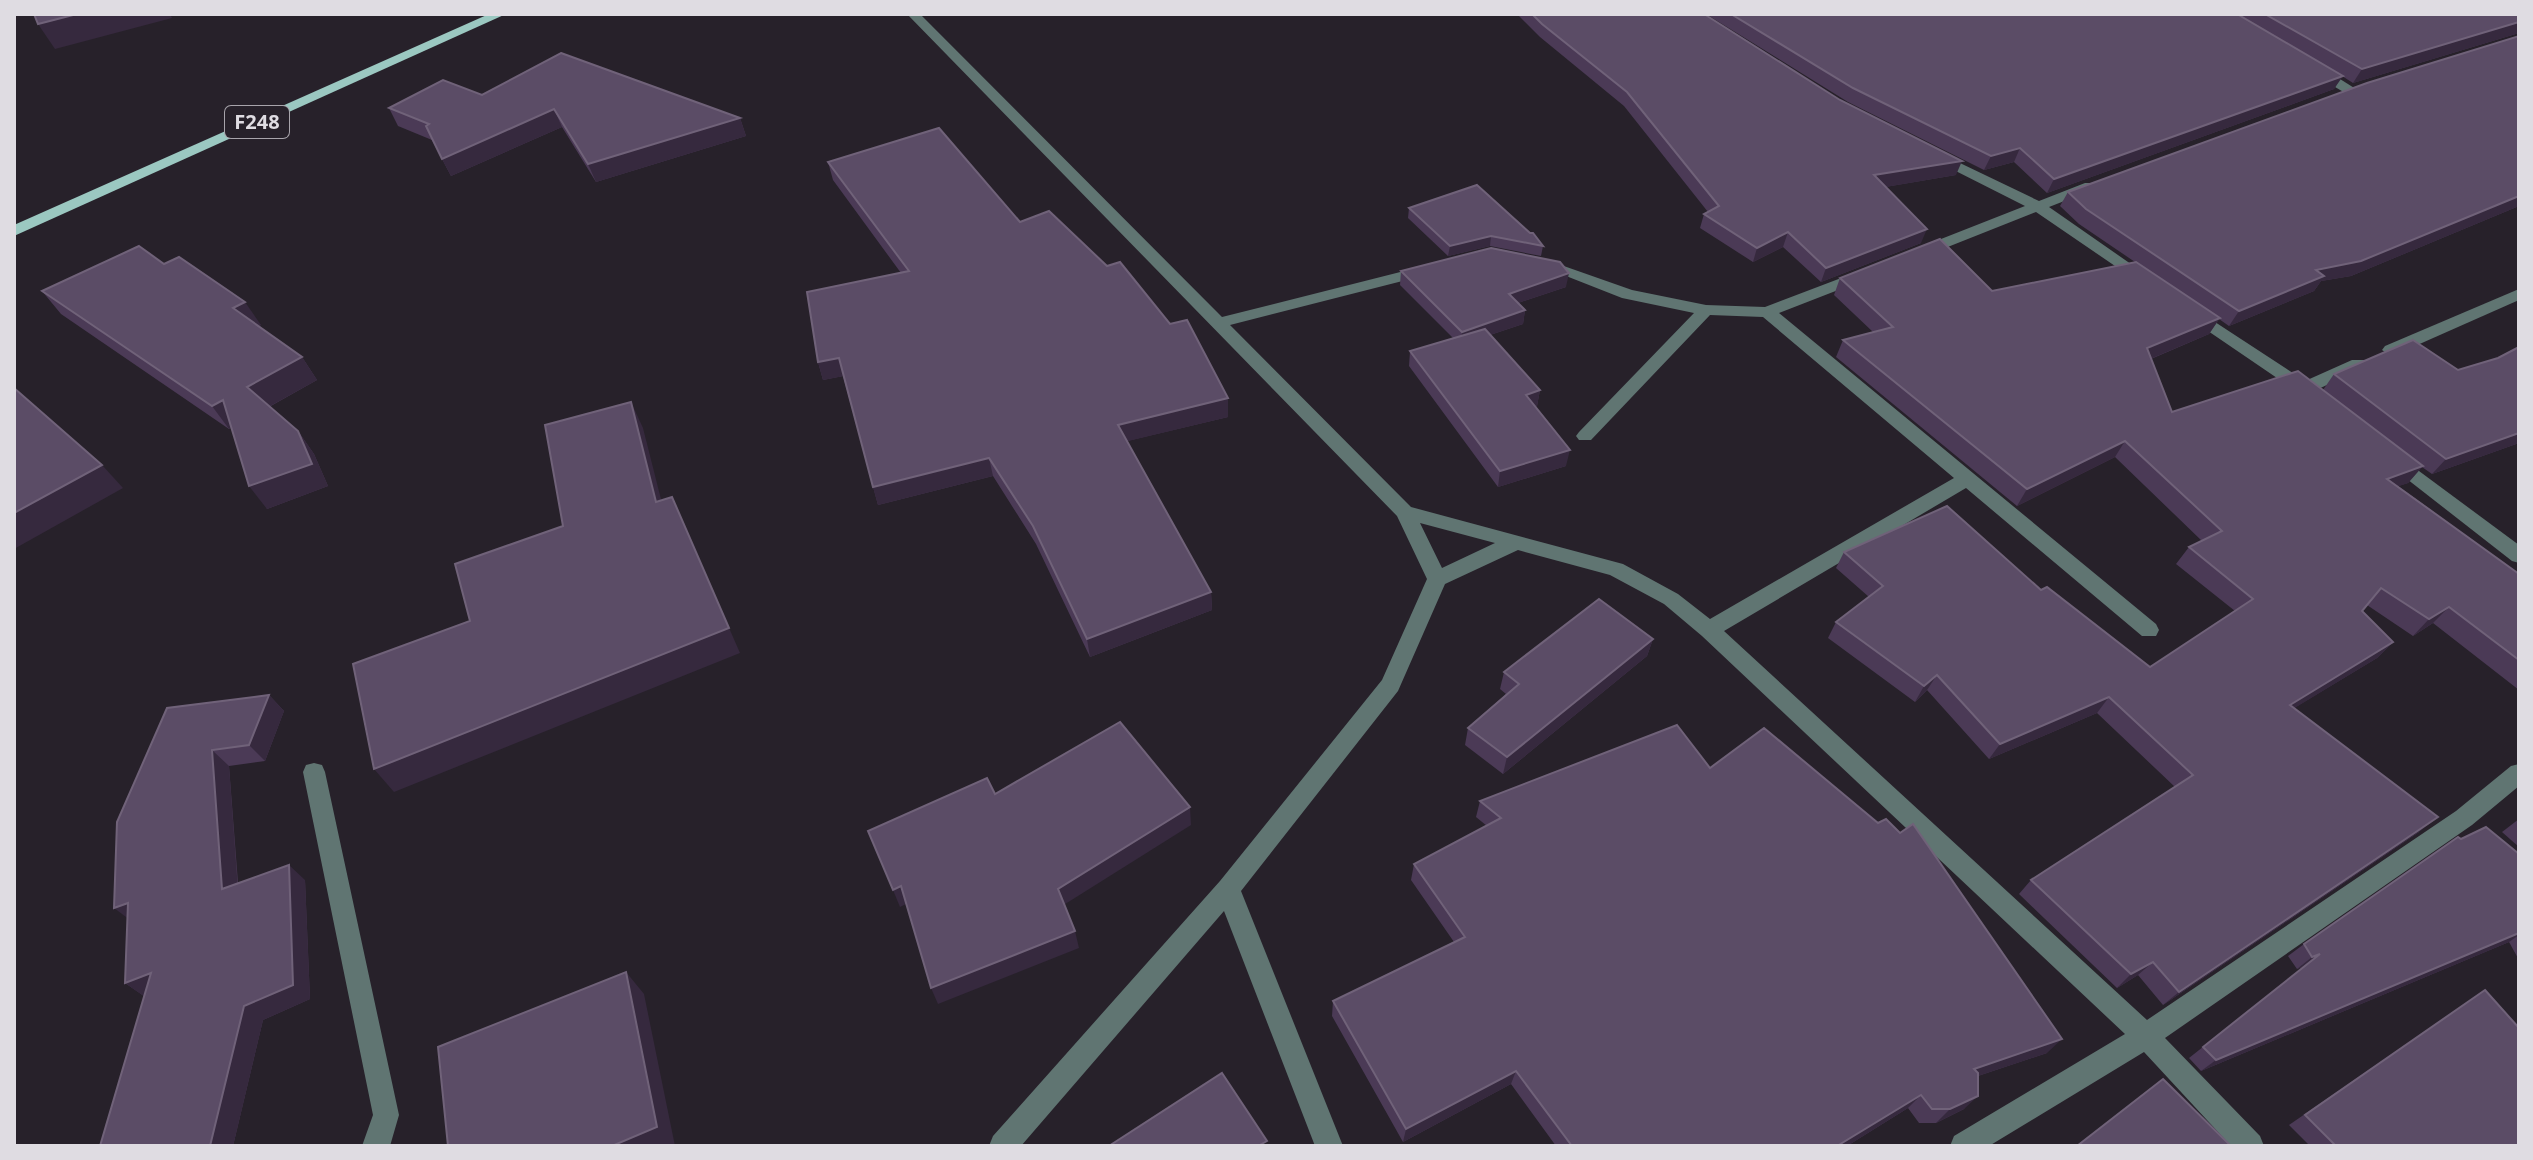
<svg xmlns="http://www.w3.org/2000/svg" width="2533" height="1160" font-family="'Noto Sans',sans-serif">
	<style>
		.lines { fill: none; stroke-linecap: round; stroke-linejoin: round }
		.minor { fill: #607572; fill-rule: evenodd }
		.major { fill: #9bc8c1; fill-rule: evenodd }
		.wall { fill: #4b3a56 }
		.shaded-wall { fill: #36293e }
		.building { fill: #5b4c66; stroke: #706279; stroke-width: 2 }
		.labels { text-anchor: middle; stroke-width: 7; stroke-linejoin: round; paint-order: stroke }
		.shield { fill: #27212a; stroke: #a8a4ab; stroke-width: 2 }
		.shield-label { font-size: 20px; font-weight: bold; fill: #dfdce2 }
	</style>
	<rect width="100%" height="100%" fill="#27212a"/>
	<g class="lines">
		<!-- minor -->
		<g class="minor">
			<path d="M907,14H920L1222,317L1424,266L1430,268V274L1230,325L1411,507L1623,564L1678,594L1710,619L1954,478L1763,317L1710,315L1591,440H1579L1576,436L1579,432L1694,313L1622,298L1533,263L1541,258L1632,290L1706,305L1765,307L1857,272H1869V278L1779,313L2156,624L2159,630L2156,636H2142L1966,488L1724,631L2147,1020L2456,811L2511,766L2519,764V786L2472,825L2165,1038L2260,1136L2264,1146H2231L2144,1052L1989,1146H1950L1954,1136L2125,1034L1702,636L1664,604L1610,575L1518,550L1445,584L1398,691L1241,891L1343,1146H1315L1224,911L1021,1146H989L993,1136L1220,881L1382,680L1427,579L1397,516ZM1420,523L1495,543L1442,568Z"/>
			<polygon points="2311,67 2321,67 2359,91 2347,94 2311,73"/>
			<polygon points="1937,152 2039,201 2085,183 2095,183 2095,189 2049,207 2151,278 2143,283 2137,281 2036,212 1925,256 1913,256 1913,250 2025,206 1932,159 1930,156"/>
			<polygon points="2519,289 2519,300 2397,354 2391,356 2382,350 2385,346"/>
			<polygon points="2192,307 2305,381 2352,360 2364,360 2367,364 2364,368 2316,390 2314,395 2302,395 2186,316 2184,312 2186,308"/>
			<polygon points="2396,454 2519,545 2519,563 2512,561 2389,465 2387,460 2389,455"/>
			<polygon points="314,763 322,765 325,772 399,1115 390,1146 362,1146 373,1115 303,772 306,765"/>
		</g>
		<!-- major -->
		<polygon class="major" points="489,14 506,14 14,236 14,225"/>
	</g>
	<!-- wall -->
	<g class="wall">
		<polygon points="1517,14 1704,14 1956,175 1885,187 1921,243 1821,282 1783,247 1753,262 1700,228 1704,214 1708,212 1624,106 1540,37"/>
		<polygon points="1706,14 2519,14 2519,33 2353,83 2342,76 2334,89 2047,193 2014,162 1984,170 1848,102"/>
		<polygon points="482,95 740,118 746,136 596,182 562,127 451,176 432,140 398,126 389,108"/>
		<polygon points="828,162 1020,222 1228,417 1127,441 1211,592 1212,610 1090,657 1036,544 993,476 878,505 843,376 823,380 818,362 901,273 833,180"/>
		<polygon points="2068,192 2519,206 2351,276 2321,281 2314,291 2229,326 2219,319 2209,334 2151,359 2172,412 2323,390 2334,374 2519,443 2432,474 2422,467 2408,483 2398,486 2519,574 2519,690 2433,623 2413,636 2367,605 2362,611 2393,642 2377,658 2294,708 2419,832 2163,1005 2138,975 2117,988 2019,894 2031,880 2175,787 2097,713 1989,759 1927,690 1915,702 1828,638 1836,622 1869,597 1836,568 1844,552 2041,590 2150,667 2235,611 2176,564 2189,547 2202,541 2115,457 2017,506 1836,357 1843,340 1873,332 1834,295 1840,278 1992,291 2135,262 2079,224 2060,206"/>
		<polygon points="1409,208 1543,246 1541,256 1490,246 1448,256 1408,218"/>
		<polygon points="164,264 261,325 258,326 302,357 317,380 269,407 298,431 314,454 328,486 267,509 231,428 229,429 61,314 42,291"/>
		<polygon points="1401,271 1566,287 1518,303 1525,310 1523,324 1490,335 1540,390 1537,406 1536,406 1566,466 1498,487 1409,366 1410,351 1453,338 1400,285"/>
		<polygon points="1653,639 1647,656 1503,774 1465,745 1468,728 1506,694 1500,689 1504,672"/>
		<polygon points="269,695 284,711 265,761 229,766 238,883 305,880 310,999 263,1020 233,1146 100,1146 144,996 125,983 167,708"/>
		<polygon points="1710,768 2047,1053 1978,1076 1964,1109 1936,1123 1919,1123 1908,1108 1847,1146 1556,1146 1511,1084 1403,1142 1332,1016 1333,1001 1454,942 1411,880 1414,864 1487,826 1476,817 1480,801"/>
		<polygon points="2519,819 2519,847 2502,832"/>
		<polygon points="2461,839 2519,854 2519,960 2509,942 2201,1071 2189,1058 2305,966 2297,969 2288,956 2304,944"/>
		<polygon points="2485,990 2519,1146 2310,1146 2289,1125"/>
	</g>
	<!-- shaded-wall -->
	<g class="shaded-wall">
		<polygon points="77,14 170,14 172,18 55,49 38,24"/>
		<polygon points="2519,22 2519,33 2353,83 2362,69"/>
		<polygon points="2343,76 2334,89 2047,193 2054,179"/>
		<polygon points="554,109 562,127 451,176 442,159"/>
		<polygon points="740,118 746,136 596,182 588,164"/>
		<polygon points="2020,148 2014,162 1984,170 1991,156"/>
		<polygon points="1962,161 1956,175 1868,190 1874,175"/>
		<polygon points="2519,196 2519,206 2351,276 2321,281 2314,291 2229,326 2239,311 2316,270"/>
		<polygon points="1927,229 1921,243 1821,282 1826,268"/>
		<polygon points="1788,232 1783,247 1753,262 1757,248"/>
		<polygon points="1491,236 1490,246 1448,256 1450,246"/>
		<polygon points="1569,273 1566,287 1506,307 1509,294"/>
		<polygon points="245,302 261,325 249,331 233,308"/>
		<polygon points="1525,310 1523,324 1460,345 1462,332"/>
		<polygon points="2220,318 2209,334 2136,365 2147,348"/>
		<polygon points="302,357 317,380 263,410 247,387"/>
		<polygon points="839,358 844,376 823,380 818,362"/>
		<polygon points="1540,390 1537,406 1523,410 1526,395"/>
		<polygon points="1228,398 1228,417 1120,443 1118,425"/>
		<polygon points="223,400 240,423 229,429 212,406"/>
		<polygon points="631,402 643,428 668,527 656,502"/>
		<polygon points="298,431 314,454 328,486 267,509 249,486"/>
		<polygon points="2519,433 2519,443 2432,474 2446,459"/>
		<polygon points="2125,441 2115,457 2017,506 2027,489"/>
		<polygon points="1570,450 1566,466 1498,487 1500,471"/>
		<polygon points="989,458 993,476 878,505 873,487"/>
		<polygon points="102,465 123,488 14,549 14,513"/>
		<polygon points="2423,466 2408,483 2373,495 2387,479"/>
		<polygon points="672,497 740,653 394,792 374,769"/>
		<polygon points="1211,592 1212,610 1090,657 1087,639"/>
		<polygon points="2449,607 2433,623 2413,636 2429,619"/>
		<polygon points="1653,639 1647,656 1503,774 1507,757"/>
		<polygon points="2393,642 2377,658 2275,720 2290,705"/>
		<polygon points="1937,675 1927,690 1915,702 1924,686"/>
		<polygon points="269,695 284,711 265,761 249,745"/>
		<polygon points="2109,697 2097,713 1989,759 2000,744"/>
		<polygon points="212,750 229,766 239,904 222,889"/>
		<polygon points="1190,807 1191,825 1062,906 1058,889"/>
		<polygon points="2438,817 2419,832 2163,1005 2179,992"/>
		<polygon points="289,865 305,880 310,999 263,1020 233,1146 210,1146 244,1006"/>
		<polygon points="901,886 908,903 900,907 893,890"/>
		<polygon points="128,903 134,923 114,908"/>
		<polygon points="1075,931 1079,948 938,1004 931,988"/>
		<polygon points="2519,933 2519,935 2509,942 2201,1071 2216,1060"/>
		<polygon points="2320,954 2305,966 2297,969 2312,957"/>
		<polygon points="2153,962 2138,975 2117,988 2131,974"/>
		<polygon points="626,972 644,994 675,1146 612,1146"/>
		<polygon points="151,973 145,997 125,983"/>
		<polygon points="2062,1039 2047,1053 1960,1082 1974,1069"/>
		<polygon points="1516,1071 1511,1084 1403,1142 1406,1129"/>
		<polygon points="1921,1095 1908,1108 1847,1146 1837,1146"/>
		<polygon points="1978,1096 1964,1109 1936,1123 1950,1109"/>
	</g>
	<!-- building -->
	<g class="building">
		<polygon points="34,14 77,14 38,24"/>
		<polygon points="1532,14 1704,14 1840,100 1962,161 1874,175 1927,229 1826,268 1788,232 1757,248 1704,214 1719,206 1627,92 1542,24"/>
		<polygon points="1731,14 2237,14 2343,76 2054,179 2020,148 1991,156 1853,88"/>
		<polygon points="2265,14 2519,14 2519,22 2362,69"/>
		<polygon points="2519,36 2519,196 2361,261 2316,270 2324,276 2239,311 2086,209 2068,192 2367,83"/>
		<polygon points="561,53 740,118 588,164 554,109 442,159 426,126 429,124 389,108 443,80 482,95"/>
		<polygon points="939,128 1020,222 1049,211 1107,266 1120,262 1170,324 1187,320 1228,398 1118,425 1211,592 1087,639 1033,526 989,458 873,487 839,358 818,362 807,292 909,271 828,162"/>
		<polygon points="1477,185 1530,233 1533,233 1543,246 1491,236 1450,246 1409,208"/>
		<polygon points="1940,239 1992,291 2136,262 2220,318 2147,348 2172,412 2298,371 2423,466 2387,479 2519,574 2519,660 2449,607 2429,619 2381,588 2362,611 2393,642 2290,705 2438,817 2179,992 2153,962 2131,974 2031,880 2193,775 2109,697 2000,744 1937,675 1924,686 1836,622 1883,586 1844,552 1947,506 2041,590 2047,587 2150,667 2253,599 2189,547 2222,531 2125,441 2027,489 1843,340 1893,327 1840,278"/>
		<polygon points="139,246 164,264 179,257 245,302 233,308 302,357 247,387 298,431 312,464 249,486 223,400 212,406 42,291"/>
		<polygon points="1491,248 1560,262 1569,273 1509,294 1525,310 1462,332 1401,271"/>
		<polygon points="1485,329 1540,390 1526,395 1570,450 1500,471 1410,351"/>
		<polygon points="2413,340 2458,370 2498,358 2519,347 2519,433 2446,459 2334,374"/>
		<polygon points="14,388 102,465 14,513"/>
		<polygon points="631,402 656,502 672,497 729,628 374,769 353,664 470,621 455,564 563,526 545,425"/>
		<polygon points="1599,599 1653,639 1507,757 1468,728 1519,684 1504,672"/>
		<polygon points="269,695 249,745 212,750 222,889 289,865 293,985 244,1006 210,1146 100,1146 151,973 125,983 128,903 114,908 117,822 167,708"/>
		<polygon points="1120,722 1190,807 1058,889 1075,931 931,988 901,886 893,890 868,831 987,778 995,794"/>
		<polygon points="1677,725 1710,768 1764,728 1878,823 1886,819 1900,833 1913,824 2062,1039 1974,1069 1978,1073 1978,1096 1950,1109 1932,1109 1921,1095 1837,1146 1572,1146 1516,1071 1406,1129 1333,1001 1465,937 1414,864 1501,818 1480,801"/>
		<polygon points="2486,827 2519,854 2519,933 2216,1060 2203,1047 2320,954 2312,957 2304,944 2458,837 2461,839"/>
		<polygon points="626,972 657,1127 612,1146 448,1146 438,1047"/>
		<polygon points="2485,990 2519,1028 2519,1146 2336,1146 2305,1115"/>
		<polygon points="1222,1073 1267,1141 1258,1146 1109,1146"/>
		<polygon points="2163,1079 2231,1146 2077,1146"/>
	</g>
	<g class="labels">
		<!-- shield labels -->
		<rect class="shield" x="225" y="106" width="64" height="32" rx="6"/>
		<g class="shield-label">
			<text x="257" y="129">F248</text>
		</g>
	</g>
	<!-- border -->
	<rect width="2533" height="1160" fill="none" stroke="#dfdce2" stroke-width="32"/>
</svg>
